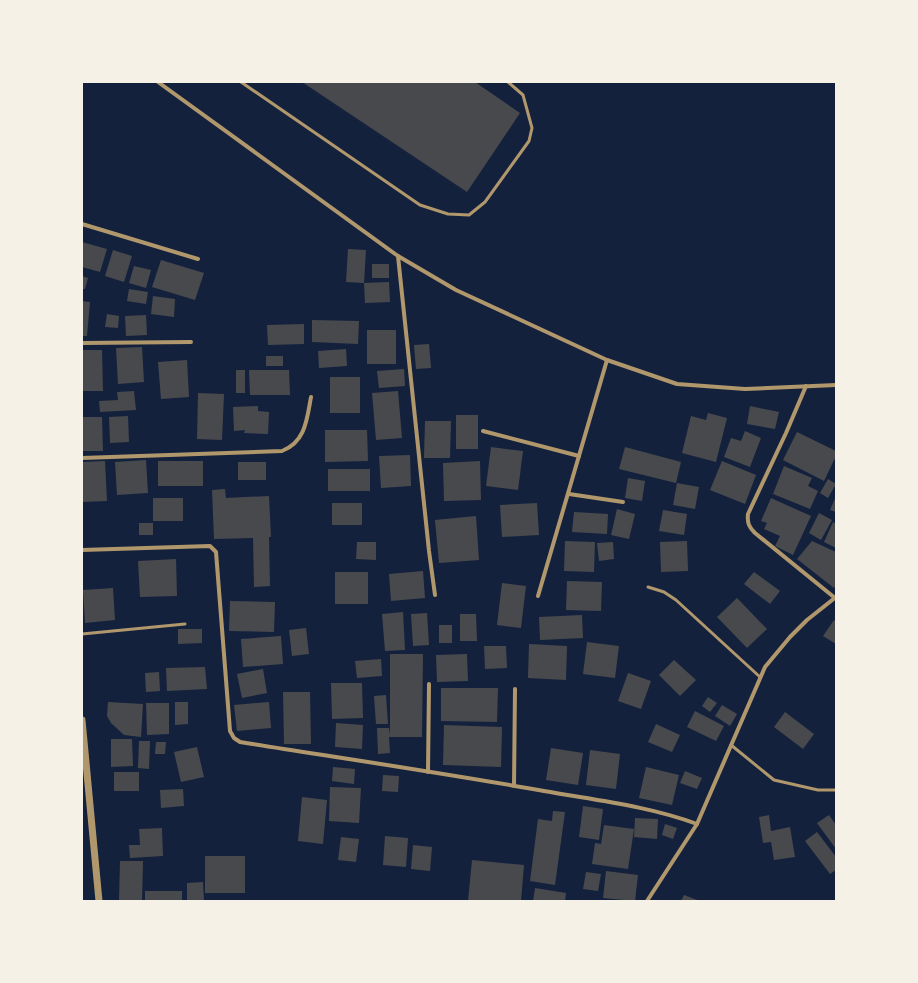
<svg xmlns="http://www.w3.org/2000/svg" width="918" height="983" font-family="'Fira Sans Condensed',sans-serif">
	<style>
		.building { fill: #48494c }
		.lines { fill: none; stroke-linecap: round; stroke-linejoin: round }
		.service { stroke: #b1986c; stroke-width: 3 }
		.minor { stroke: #b1986c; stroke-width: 4 }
		.tertiary { stroke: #b1986c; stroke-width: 7 }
	</style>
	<rect width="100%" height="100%" fill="#14213d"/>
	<!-- building -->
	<g class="building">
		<polygon points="302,82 475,82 520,113 467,192"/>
		<polygon points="82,242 107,249 100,272 82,267"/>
		<polygon points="348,249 366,250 364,283 346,282"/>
		<polygon points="113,250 132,256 124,282 105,276"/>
		<polygon points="161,260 204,273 195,300 152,287"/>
		<rect x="372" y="264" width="17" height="14"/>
		<polygon points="134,266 151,270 146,288 129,283"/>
		<polygon points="82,276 88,278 85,289 82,289"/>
		<polygon points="389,282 390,302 365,303 364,283"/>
		<polygon points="129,289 148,292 146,304 127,301"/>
		<polygon points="153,296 175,299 174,317 151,314"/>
		<polygon points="82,301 90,302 87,336 82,336"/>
		<polygon points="107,314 119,316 118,328 105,327"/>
		<polygon points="146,315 147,335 126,336 125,316"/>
		<polygon points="312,320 359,321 358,344 312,342"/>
		<polygon points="304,324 304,344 268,345 267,325"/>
		<rect x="367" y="330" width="29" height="34"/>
		<polygon points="429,344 431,368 416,369 414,345"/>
		<polygon points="142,347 144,382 118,384 116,348"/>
		<polygon points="346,349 347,366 319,368 318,351"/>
		<polygon points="82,350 102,350 103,391 82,391"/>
		<rect x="266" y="356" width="17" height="10"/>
		<polygon points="187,360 189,397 161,399 158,362"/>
		<polygon points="404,369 405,386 379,388 377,371"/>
		<rect x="236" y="370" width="9" height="23"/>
		<polygon points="249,370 289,370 290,395 250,395"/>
		<rect x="330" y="377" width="30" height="36"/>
		<polygon points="134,391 136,410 100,412 99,401 118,400 117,392"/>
		<polygon points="398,391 402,438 376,440 372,393"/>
		<polygon points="198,393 224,394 222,440 197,439"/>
		<polygon points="258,406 258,411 269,412 268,434 244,433 245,430 234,431 233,407"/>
		<polygon points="750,406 779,412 775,429 747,424"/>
		<polygon points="708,413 727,418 716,462 682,453 691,416 706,420"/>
		<rect x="456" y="415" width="22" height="34"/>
		<polygon points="128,416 129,442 110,443 109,417"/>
		<polygon points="82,417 102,417 103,451 82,451"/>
		<polygon points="425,421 451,421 450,458 424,458"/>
		<polygon points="325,430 367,430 368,461 325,462"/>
		<polygon points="745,431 761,438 750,467 724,457 731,438 741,441"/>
		<polygon points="797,432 836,451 836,456 824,481 783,460"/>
		<polygon points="491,447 523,451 518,490 486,486"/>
		<polygon points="625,447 681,462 676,483 619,469"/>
		<polygon points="410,455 411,486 381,488 379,456"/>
		<polygon points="146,460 148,493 117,495 115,462"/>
		<polygon points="105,461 107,501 82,502 82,462"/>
		<rect x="158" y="461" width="45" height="25"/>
		<polygon points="480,461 481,500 444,501 443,463"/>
		<polygon points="722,461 756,475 745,504 710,490"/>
		<rect x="238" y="462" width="28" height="18"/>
		<polygon points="784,466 812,478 808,486 818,491 810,509 773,494"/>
		<rect x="328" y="469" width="42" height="22"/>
		<polygon points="628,478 645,481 642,501 625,498"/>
		<polygon points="828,479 836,484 828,498 820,493"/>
		<polygon points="677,483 699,487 695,509 673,505"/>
		<polygon points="225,489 226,498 269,496 271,537 269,537 270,586 254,587 253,538 214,539 212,490"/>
		<polygon points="836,496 836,512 830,510"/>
		<rect x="153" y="498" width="30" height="23"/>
		<polygon points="771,498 811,516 793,555 775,546 780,536 764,529 767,523 761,521"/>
		<rect x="332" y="503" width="30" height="22"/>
		<polygon points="537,503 539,535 502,537 500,505"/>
		<polygon points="617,509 635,514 629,539 611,535"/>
		<polygon points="663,510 687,514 684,535 659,531"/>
		<polygon points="574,512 608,514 607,534 572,532"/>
		<polygon points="819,513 832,520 821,540 809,533"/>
		<polygon points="476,516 479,560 439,563 435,520"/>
		<polygon points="833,522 836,524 836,548 824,542"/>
		<rect x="139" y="523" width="14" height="12"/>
		<polygon points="565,541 595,542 594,572 564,571"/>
		<polygon points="687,541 688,571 661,572 660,542"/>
		<polygon points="812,541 836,552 836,585 834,588 797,559"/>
		<polygon points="357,542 376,542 376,560 356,559"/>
		<polygon points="613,542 614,559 599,561 597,543"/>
		<polygon points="176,559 177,596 140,597 138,561"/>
		<polygon points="423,571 425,598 391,601 389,574"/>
		<rect x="335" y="572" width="33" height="32"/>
		<polygon points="754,572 780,591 770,604 744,584"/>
		<polygon points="567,581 602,582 601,611 566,610"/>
		<polygon points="502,583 526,586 521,628 497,625"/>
		<polygon points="113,588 115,620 85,623 83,590"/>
		<polygon points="737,598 767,629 747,648 717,617"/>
		<polygon points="230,601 275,602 274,632 229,631"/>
		<polygon points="403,612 405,650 385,651 382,614"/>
		<polygon points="427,613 429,645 413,646 411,614"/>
		<polygon points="460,614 476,614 477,641 460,641"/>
		<polygon points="582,615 583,638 540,640 539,617"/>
		<polygon points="834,620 836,622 836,644 823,636"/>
		<rect x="439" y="625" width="13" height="18"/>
		<polygon points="306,628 309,654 292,656 289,630"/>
		<polygon points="178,629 202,629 202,643 178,644"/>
		<polygon points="281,636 283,664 243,667 241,639"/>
		<polygon points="587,642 619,646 615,678 583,674"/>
		<polygon points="529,644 567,646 566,680 528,678"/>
		<polygon points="484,646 506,646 507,668 485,669"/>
		<polygon points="390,654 423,654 422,737 389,737 390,753 378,754 377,728 389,728 390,735"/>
		<polygon points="467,654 468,681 437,682 436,655"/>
		<polygon points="381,659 382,676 357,678 355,661"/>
		<polygon points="674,660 696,680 680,696 659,675"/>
		<polygon points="205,667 207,689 167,691 166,668"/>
		<polygon points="263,669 267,693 242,698 237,674"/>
		<polygon points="159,672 160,691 146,692 145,673"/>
		<polygon points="628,673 651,681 641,709 618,701"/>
		<polygon points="331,683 362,683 363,718 332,719"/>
		<polygon points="441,688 498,688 497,722 441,721"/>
		<polygon points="283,692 310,692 311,744 284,744"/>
		<polygon points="386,695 388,724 376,724 374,696"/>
		<polygon points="708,697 717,703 710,712 702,706"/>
		<polygon points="108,702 143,704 141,737 124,735 111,723 107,716"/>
		<polygon points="175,702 188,702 188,724 175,725"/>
		<polygon points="269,702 271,728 237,731 234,705"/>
		<polygon points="146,703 169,703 169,734 147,735"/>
		<polygon points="722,705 737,714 730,726 715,716"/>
		<polygon points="695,711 724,726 716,741 687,727"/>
		<polygon points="785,712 814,734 803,749 774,727"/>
		<polygon points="336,723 363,725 362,749 335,747"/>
		<polygon points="656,724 680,735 672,752 648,742"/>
		<polygon points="444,725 502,727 501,767 443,765"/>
		<polygon points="111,739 132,739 133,766 111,767"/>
		<polygon points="139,741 150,741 149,769 138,768"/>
		<polygon points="156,742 166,742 165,754 155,754"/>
		<polygon points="197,747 204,777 181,782 174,752"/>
		<polygon points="551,748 583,753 578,785 546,780"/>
		<polygon points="590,750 620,754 616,789 586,785"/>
		<polygon points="333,767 355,769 354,784 332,781"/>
		<polygon points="646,767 679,775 672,805 639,798"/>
		<polygon points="685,771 702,778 697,789 680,783"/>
		<rect x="114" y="772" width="25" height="19"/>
		<polygon points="383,775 399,776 398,792 382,791"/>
		<polygon points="330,787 361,788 359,823 329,821"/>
		<polygon points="183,789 184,806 161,808 160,790"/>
		<polygon points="302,797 327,800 323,844 298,841"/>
		<polygon points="583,806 603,809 599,840 579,837"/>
		<polygon points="553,811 565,812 555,885 530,881 538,819 552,821"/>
		<polygon points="769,815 771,831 790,827 795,857 774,860 771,842 763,843 759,817"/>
		<polygon points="829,815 836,825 836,849 817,823"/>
		<polygon points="635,818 658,819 657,839 634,837"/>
		<polygon points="665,824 677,828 673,839 662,835"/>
		<polygon points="604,825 634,829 628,869 592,864 595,843 601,844"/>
		<polygon points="162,828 163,856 130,858 129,845 140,845 139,829"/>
		<polygon points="817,832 836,857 836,870 830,874 805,841"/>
		<polygon points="385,836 408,838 406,867 383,865"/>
		<polygon points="341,837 359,839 356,862 338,860"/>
		<polygon points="413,845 432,847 430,871 411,869"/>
		<rect x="205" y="856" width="40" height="37"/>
		<polygon points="472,860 524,865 521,901 468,901"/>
		<polygon points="120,861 143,861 142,901 119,901"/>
		<polygon points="606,871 638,875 635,901 603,898"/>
		<polygon points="586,872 601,874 598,891 583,889"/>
		<polygon points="203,882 204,901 187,901 187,883"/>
		<polygon points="535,888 566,893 565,901 533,901"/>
		<rect x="145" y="891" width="37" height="10"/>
		<polygon points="684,895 700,901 681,901"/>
	</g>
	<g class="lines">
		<!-- service -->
		<g class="service">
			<polyline points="241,82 420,205 448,214 469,215 485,202 529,141 532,128 523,95 508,82"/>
			<polyline points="648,587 664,592 676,600 760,677"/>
			<polyline points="82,634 185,624"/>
			<polyline points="731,745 774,780 818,790 836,790"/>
		</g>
		<!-- minor -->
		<g class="minor">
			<polyline points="158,82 398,256 456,290 607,360 677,384 745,389 836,385"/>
			<polyline points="82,224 198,259"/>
			<polyline points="398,256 429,551 435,595"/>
			<polyline points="82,343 191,342"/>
			<path d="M806,386L786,433L748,514C747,523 749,527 755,533L835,598"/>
			<polyline points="483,431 579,456"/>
			<path d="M82,458L282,451C306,442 307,418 311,397"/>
			<polyline points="569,494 623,502"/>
			<path d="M82,550L210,546L216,552L230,731L234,738L240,742C341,758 443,773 544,791C594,800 649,806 697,824"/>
			<polyline points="538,596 607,360"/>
			<polyline points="428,772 429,684"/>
			<polyline points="514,786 515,689"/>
			<polyline points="647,901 697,824 765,667 790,637 807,620 836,597"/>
		</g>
		<!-- tertiary -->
		<polyline class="tertiary" points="82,720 99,901"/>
	</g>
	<!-- border -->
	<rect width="918" height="983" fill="none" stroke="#f6f1e7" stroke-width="166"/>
</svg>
